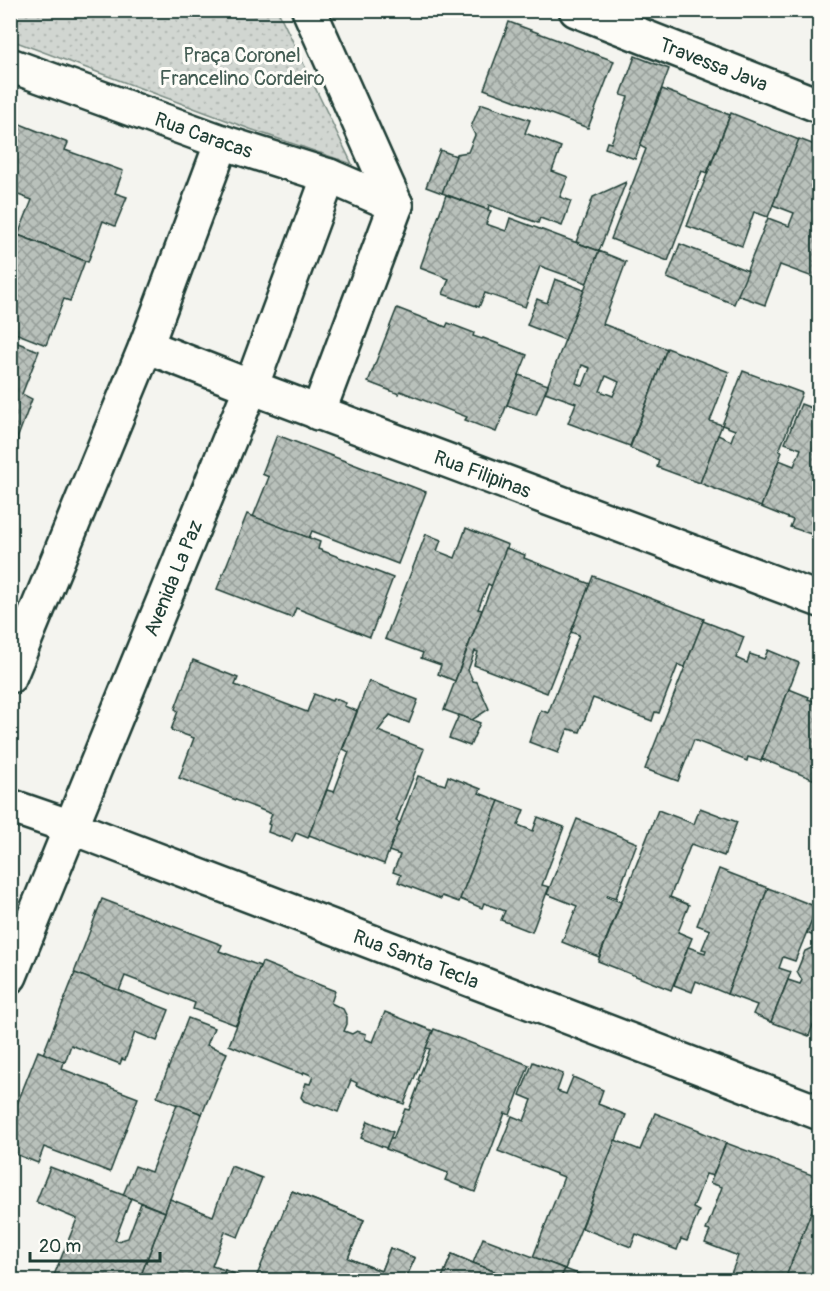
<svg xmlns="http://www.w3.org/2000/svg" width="830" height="1291" font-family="Pangolin,sans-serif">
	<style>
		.grass { fill: url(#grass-dots); stroke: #788a82; stroke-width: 1.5 }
		.building { fill: url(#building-cross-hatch); stroke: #1f3d34; stroke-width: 1.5; fill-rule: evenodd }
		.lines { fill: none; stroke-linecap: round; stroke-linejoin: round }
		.minor-casing { stroke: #1f3d34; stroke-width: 38 }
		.minor { stroke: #fdfcf7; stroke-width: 33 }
		.labels { text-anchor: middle; stroke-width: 6; stroke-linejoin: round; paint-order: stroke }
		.park-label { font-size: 20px; fill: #435c53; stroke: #fdfcf7 }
		.street-label { font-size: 20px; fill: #1f3d34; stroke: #fdfcf7 }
	</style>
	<defs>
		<pattern id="grass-dots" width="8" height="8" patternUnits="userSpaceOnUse" patternTransform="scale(1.5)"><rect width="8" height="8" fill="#d1d6d1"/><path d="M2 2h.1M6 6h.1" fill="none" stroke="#b3b9b4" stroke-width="1.8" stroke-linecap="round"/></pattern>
		<pattern id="building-cross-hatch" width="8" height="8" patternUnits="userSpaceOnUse" patternTransform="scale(1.5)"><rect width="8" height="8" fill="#b9c1bb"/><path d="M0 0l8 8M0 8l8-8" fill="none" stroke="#969e99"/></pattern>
	</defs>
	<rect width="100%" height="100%" fill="#f4f4ef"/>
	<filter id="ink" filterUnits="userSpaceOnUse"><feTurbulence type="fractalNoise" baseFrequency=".0167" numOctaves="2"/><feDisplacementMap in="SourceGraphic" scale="12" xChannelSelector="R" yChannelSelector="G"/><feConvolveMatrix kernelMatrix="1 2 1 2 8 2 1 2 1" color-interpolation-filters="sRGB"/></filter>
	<g filter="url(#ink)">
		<!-- grass -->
		<polygon class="grass" points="10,11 278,11 352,164 250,129 11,40"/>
		<!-- building -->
		<g class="building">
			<polygon points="509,22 614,61 588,128 484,89"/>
			<polygon points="635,56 669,69 635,159 605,148 607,142 611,143 628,97 621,95"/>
			<polygon points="662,89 730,115 707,173 702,171 668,261 611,239 646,149 640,146"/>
			<polygon points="483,104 530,120 525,133 561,147 552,171 568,177 560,197 571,201 562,226 540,218 538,223 489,205 488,210 442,193 456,154 468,152 475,135 471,127 480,105"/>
			<polygon points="731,113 799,140 768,217 754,212 742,246 687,226"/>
			<polygon points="15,122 68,143 65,150 123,171 115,193 127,197 115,226 103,221 88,262 18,235 32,200 10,192 10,135"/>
			<polygon points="799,139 820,147 818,154 820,155 820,157 815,170 820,171 820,277 818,279 780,265 765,305 737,295 768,218 789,226 794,213 773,205"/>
			<polygon points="440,150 456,156 442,193 426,187"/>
			<polygon points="626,182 599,251 576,242 593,197"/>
			<polygon points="446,195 491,211 486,224 506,231 510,218 599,251 587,283 540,266 525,307 485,293 479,307 443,294 449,279 420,268"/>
			<polygon points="18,235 85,261 70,301 64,299 46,345 10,331 10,245 14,246"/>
			<polygon points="680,244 748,271 734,304 667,278"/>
			<path d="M599,251L626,262L603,324L667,349L630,446L568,423L576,403L545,392ZM582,365L590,368L583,386L576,383ZM606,376L619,382L613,396L600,391Z"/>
			<polygon points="555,279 584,290 565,340 527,325 537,299 547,303"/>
			<polygon points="397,308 446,327 448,323 474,333 473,336 482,339 483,338 527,355 496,432 465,420 467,417 400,391 399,394 368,382"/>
			<polygon points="10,340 39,351 22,394 32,399 17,439 10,437"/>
			<polygon points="667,348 729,372 710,421 722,425 700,483 657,467 659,460 630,448"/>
			<polygon points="743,371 802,393 779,451 782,452 761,507 700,483 718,435 731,441 735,430 722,425"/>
			<polygon points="519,375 548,385 536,415 507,405"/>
			<polygon points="801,404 820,411 820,537 790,527 793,520 761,507 779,460 794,466 801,449 785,443"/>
			<polygon points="277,435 426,492 398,564 312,531 309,538 253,517 269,477 262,474"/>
			<polygon points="10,437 18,440 10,459"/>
			<polygon points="247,514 320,542 318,549 393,578 370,637 296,608 292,618 217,589"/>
			<polygon points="466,528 508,545 492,586 488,584 478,609 482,610 455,681 438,674 441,665 421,658 423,653 385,639 426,534 441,540 437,551 455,558"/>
			<polygon points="506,548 525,555 524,558 590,584 547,693 474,665 478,652 475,651 468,670 473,681 477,682 489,709 472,720 444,710"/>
			<polygon points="593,576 704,619 685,667 678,665 659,713 655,712 652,721 593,698 580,732 568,729 558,753 529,742 541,710 548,713 579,635 571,632"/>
			<polygon points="703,621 744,637 736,658 747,663 750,654 764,659 768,650 799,663 761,761 748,757 747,761 694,740 678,781 645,769"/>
			<polygon points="193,660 238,678 235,685 307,712 314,694 332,701 333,698 346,703 344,706 357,711 308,838 296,833 292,841 268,832 270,825 268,824 272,814 179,778 194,738 171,730 178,711 175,709"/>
			<polygon points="369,681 418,700 409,723 390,715 378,731 424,749 396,821 400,823 384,864 309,835 327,790 334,792 349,752 343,749"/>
			<polygon points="820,686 820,782 762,759 789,689 809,697 808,699 814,701"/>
			<polygon points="459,715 480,723 470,746 449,738"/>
			<polygon points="418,776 445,785 448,776 481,789 479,793 499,801 459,902 442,896 441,899 398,882 401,875 393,872 400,855 389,851"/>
			<polygon points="499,801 524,810 518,825 533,831 538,817 564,827 542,885 549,887 532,932 501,920 505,911 484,903 482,908 460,899"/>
			<polygon points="700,808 737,822 724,856 691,844 670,897 689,905 678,932 692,938 671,990 598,961 658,810 694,824"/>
			<polygon points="577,819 637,843 616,898 608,895 607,897 621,902 599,957 562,942 577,906 547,894"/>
			<polygon points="719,869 768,888 727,994 696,981 692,992 674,985 688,947 705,953 706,950 702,949 710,930 697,925"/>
			<polygon points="768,888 817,907 795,961 783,957 779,968 791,972 771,1022 753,1014 757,1005 727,994"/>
			<polygon points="102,899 222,945 219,951 260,966 236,1025 193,1009 195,1003 125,976 119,991 74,973"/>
			<polygon points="820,900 820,939 807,933"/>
			<polygon points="820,944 820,1028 813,1025 809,1036 771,1022 788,980 800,984 802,980 797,971 805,951"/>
			<polygon points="262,962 335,991 331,1003 343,1009 347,1017 347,1024 344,1031 352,1034 357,1031 366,1034 365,1039 373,1042 385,1012 433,1031 404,1104 356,1085 357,1083 351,1080 338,1112 318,1104 315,1105 304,1101 301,1097 306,1083 310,1084 313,1076 304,1072 303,1074 288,1069 229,1045"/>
			<polygon points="75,973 169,1010 157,1041 135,1032 125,1060 122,1059 120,1064 71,1045 65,1062 43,1054"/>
			<polygon points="188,1018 214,1028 207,1045 227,1053 202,1114 157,1097"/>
			<polygon points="434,1029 529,1065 510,1115 505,1113 475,1192 445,1180 448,1173 386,1149 390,1137 393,1139 405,1109 409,1110 420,1081 418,1080 430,1049 426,1048"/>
			<polygon points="38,1051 64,1062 62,1069 138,1098 110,1172 44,1147 38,1163 10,1152 10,1122"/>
			<polygon points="533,1062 563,1074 557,1091 566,1094 573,1077 603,1090 598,1104 626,1115 565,1269 533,1257 564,1177 498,1151 512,1116 524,1121 532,1100 520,1095"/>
			<polygon points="177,1104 202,1114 165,1212 123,1195 135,1166 151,1172"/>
			<polygon points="655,1113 699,1130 699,1131 726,1143 713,1176 706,1174 693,1208 699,1211 687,1241 681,1239 677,1250 636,1234 631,1247 582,1228 615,1140 640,1150"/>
			<polygon points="368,1121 393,1132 386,1148 361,1138"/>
			<polygon points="726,1143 820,1178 820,1190 785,1280 741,1280 730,1276 738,1256 705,1243 710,1231 706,1230 722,1187 710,1183"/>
			<polygon points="231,1166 262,1178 238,1237 225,1232 212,1266 225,1270 221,1280 139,1280 170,1199 213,1216"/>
			<polygon points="50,1167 131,1198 115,1240 118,1241 128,1238 141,1203 165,1212 139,1280 109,1280 101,1277 100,1280 52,1280 77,1219 36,1202"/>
			<polygon points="292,1191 364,1220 348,1258 381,1271 390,1248 415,1258 405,1280 276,1280 288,1253 270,1245"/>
			<polygon points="292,1191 364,1220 348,1258 381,1271 390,1248 415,1258 405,1280 255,1280"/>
			<polygon points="819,1192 820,1280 803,1280 787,1274"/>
			<polygon points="483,1238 565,1269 560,1280 516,1280 473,1263"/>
			<polygon points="452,1254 473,1263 516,1280 441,1280"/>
			<polygon points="452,1254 473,1263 516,1280 441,1280"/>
			<polygon points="565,1269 594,1280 560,1280"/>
			<polygon points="225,1270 249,1280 221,1280"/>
		</g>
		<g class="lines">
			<defs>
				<g id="minor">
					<polyline points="309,10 396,205"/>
					<path id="s1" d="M576,10L820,106"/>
					<path id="s2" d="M10,65L222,142L329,176L396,205"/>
					<path id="s3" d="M146,346L251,387L820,600"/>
					<polyline points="318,413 396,205"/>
					<polyline points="10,676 146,346 222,142"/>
					<path id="s4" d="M10,806L71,827L820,1113"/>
					<path id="s5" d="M10,976L251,387L329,176"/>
				</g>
			</defs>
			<!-- minor casing -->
			<use href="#minor" class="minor-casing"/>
			<!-- minor -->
			<use href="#minor" class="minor"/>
		</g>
	</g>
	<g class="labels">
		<!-- park labels -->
		<g class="park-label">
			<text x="242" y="62">Praça Coronel<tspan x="242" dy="23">Francelino Cordeiro</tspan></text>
		</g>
		<!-- street labels -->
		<g class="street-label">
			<text dy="7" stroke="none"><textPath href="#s1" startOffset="148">Travessa Java</textPath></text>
			<text dy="7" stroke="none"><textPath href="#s2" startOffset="206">Rua Caracas</textPath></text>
			<text dy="7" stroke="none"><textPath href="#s3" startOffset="360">Rua Filipinas</textPath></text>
			<text dy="7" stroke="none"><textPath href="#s5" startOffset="430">Avenida La Paz</textPath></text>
			<text dy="7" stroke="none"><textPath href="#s4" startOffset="434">Rua Santa Tecla</textPath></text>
		</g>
	</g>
	<!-- margin -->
	<rect width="830" height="1291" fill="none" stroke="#fdfcf7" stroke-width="36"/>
	<rect x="18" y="18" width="794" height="1255" fill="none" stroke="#1f3d34" stroke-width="2" filter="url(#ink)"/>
	<!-- scale -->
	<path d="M30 1252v9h130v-9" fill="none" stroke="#1f3d34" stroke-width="3"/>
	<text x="39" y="1252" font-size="18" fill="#1f3d34" stroke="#fdfcf7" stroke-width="4.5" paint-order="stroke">20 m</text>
</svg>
